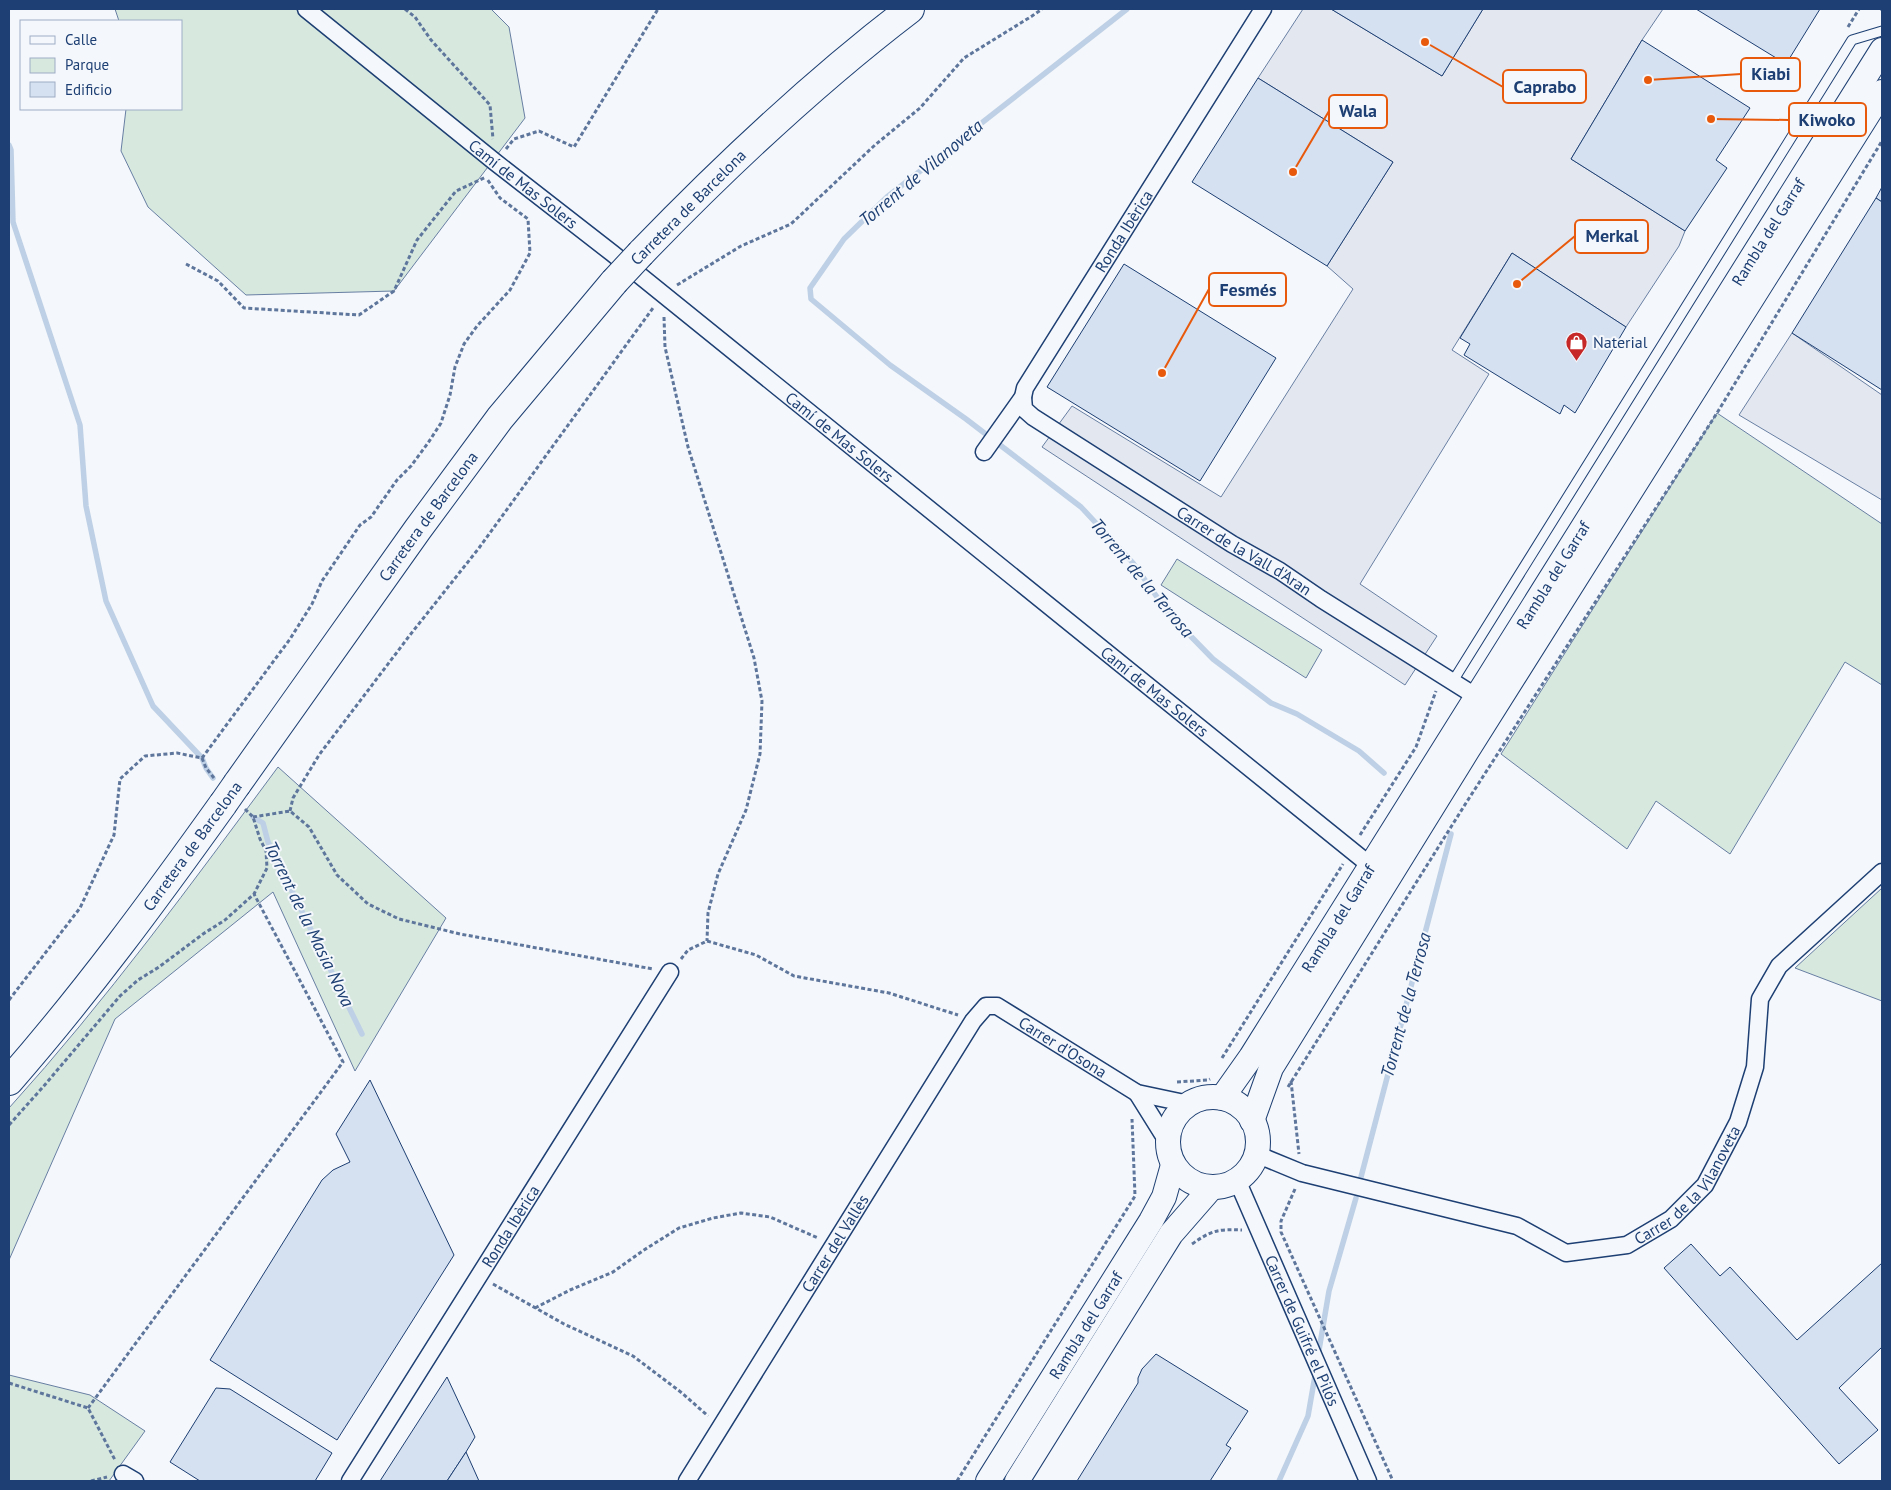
<svg xmlns="http://www.w3.org/2000/svg" width="1891" height="1490" font-family="'PT Sans',sans-serif">
	<style>
		.green { fill: #d7e8df; stroke: #687fa3 }
		.parking { fill: #e3e8f0; stroke: #687fa3 }
		.lines { fill: none; stroke-linecap: round; stroke-linejoin: round }
		.stream { stroke: #bed0e5; stroke-width: 5.5 }
		.building { fill: #d5e0f0; stroke: #1d3f73 }
		.lane-casing { stroke: #1d3f73; stroke-width: 11 }
		.street-casing { stroke: #1d3f73; stroke-width: 19 }
		.secondary-casing { stroke: #1d3f73; stroke-width: 26 }
		.highway-casing { stroke: #1d3f73; stroke-width: 30 }
		.path { stroke: #5e769c; stroke-width: 3; stroke-dasharray: 4 2.5; stroke-linecap: butt }
		.lane { stroke: #f4f7fb; stroke-width: 9 }
		.street { stroke: #f4f7fb; stroke-width: 16 }
		.secondary { stroke: #f4f7fb; stroke-width: 24 }
		.highway { stroke: #f4f7fb; stroke-width: 28 }
		.highway-bridge-casing { stroke: #1d3f73; stroke-width: 30; stroke-linecap: butt }
		.highway-bridge { stroke: #f4f7fb; stroke-width: 28 }
		.labels { text-anchor: middle; stroke-width: 4; stroke-linejoin: round; paint-order: stroke }
		.street-label { font-size: 16px; fill: #1d3f73; stroke: #f4f7fb }
		.poi-label { font-size: 16px; fill: #1d3f73; stroke: #f4f7fb; text-anchor: start }
		.water-label { font-size: 18px; font-style: italic; fill: #1d3f73; stroke: #f4f7fb }
		.leader { fill: none; stroke: #e8590c; stroke-width: 2 }
		.callout-dot { fill: #e8590c; stroke: #f4f7fb; stroke-width: 2 }
		.callout { fill: #f4f7fb; stroke: #e8590c; stroke-width: 2 }
		.callout-label { font-size: 18px; text-anchor: middle; font-weight: bold; fill: #1d3f73 }
	</style>
	<rect width="100%" height="100%" fill="#f4f7fb"/>
	<!-- green -->
	<g class="green">
		<polygon points="115,9 491,9 509,27 525,118 394,291 246,295 148,207 121,151 126,109 181,109 181,21 119,21"/>
		<polygon points="1717,413 1882,524 1882,685 1845,662 1730,854 1656,801 1627,849 1501,754"/>
		<polygon points="1177,559 1322,650 1306,678 1161,585"/>
		<path d="M278,767L446,918L355,1071L273,892L115,1019L9,1260V1108C106,1001 192,883 278,767Z"/>
		<polygon points="1882,888 1882,1001 1795,968"/>
		<polygon points="9,1375 90,1395 145,1431 109,1481 9,1481"/>
	</g>
	<!-- parking -->
	<g class="parking">
		<polygon points="1303,9 1331,9 1442,76 1483,9 1663,9 1642,40 1571,159 1685,231 1679,246 1626,327 1512,253 1452,350 1489,374 1360,584 1437,636 1405,685 1042,447 1072,406 1221,497 1353,289 1327,266 1393,162 1258,78"/>
		<polygon points="1792,333 1882,395 1882,500 1739,415"/>
	</g>
	<g class="lines">
		<!-- stream -->
		<g class="stream">
			<polyline points="1127,9 887,197 844,239 810,288 811,299 890,365 966,419 1081,507 1133,563 1169,614 1213,659 1271,703 1297,714 1359,751 1384,773"/>
			<polyline points="9,145 11,150 13,222 80,425 86,506 106,601 153,706 202,758 206,768 213,778"/>
			<polyline points="253,817 263,823 268,842 362,1034"/>
			<polyline points="1361,1177 1451,834"/>
			<polyline points="1318,1356 1329,1291 1356,1198"/>
			<polyline points="1279,1481 1308,1416 1316,1370"/>
		</g>
	</g>
	<!-- building -->
	<g class="building">
		<polygon points="1331,9 1483,9 1442,76"/>
		<polygon points="1696,9 1820,9 1786,64"/>
		<polygon points="1642,40 1750,108 1716,160 1727,168 1685,231 1571,159"/>
		<polygon points="1258,78 1393,162 1327,266 1192,182"/>
		<polygon points="1882,187 1882,202 1876,198"/>
		<polygon points="1876,198 1882,202 1882,390 1792,333"/>
		<polygon points="1512,253 1626,327 1575,413 1564,405 1560,414 1464,355 1470,344 1460,338"/>
		<polygon points="1124,264 1276,358 1200,481 1047,387"/>
		<polygon points="370,1080 454,1255 337,1440 210,1360 322,1180 333,1170 350,1162 336,1134"/>
		<polygon points="1691,1244 1720,1276 1730,1267 1797,1340 1882,1263 1882,1347 1839,1388 1878,1430 1839,1464 1664,1268"/>
		<polygon points="1156,1354 1248,1411 1226,1445 1231,1448 1226,1456 1210,1481 1077,1481 1138,1383 1138,1378 1142,1369"/>
		<polygon points="447,1377 475,1437 466,1452 447,1481 380,1481"/>
		<polygon points="216,1388 230,1389 332,1453 315,1481 200,1481 170,1462"/>
		<polygon points="466,1452 479,1481 447,1481"/>
	</g>
	<g class="lines">
		<defs>
			<polyline id="lane" points="1453,681 1852,40 1882,31"/>
			<g id="street">
				<path id="s1" d="M306,9L495,162L612,253L1371,866"/>
				<path id="s2" d="M1023,397L1024,409L1033,417L1232,544L1280,571L1321,599L1477,697"/>
				<path id="s3" d="M984,452L1023,397L1025,388L1263,9"/>
				<polyline points="1137,1093 1167,1141"/>
				<path id="s4" d="M1256,1154L1302,1173L1517,1226L1566,1253L1627,1245L1671,1219L1705,1185L1738,1122L1755,1067L1760,999L1779,966L1882,872"/>
				<path id="s5" d="M1237,1180L1368,1481"/>
				<polyline points="123,1474 135,1481"/>
				<path id="s6" d="M350,1481L670,972"/>
				<path id="s7" d="M687,1481L973,1021L986,1006H997L1137,1093L1189,1104"/>
			</g>
			<g id="secondary">
				<circle cx="1213" cy="1142" r="45"/>
				<path id="s8" d="M1222,1098L1251,1057L1882,50"/>
				<polyline points="1252,1121 1271,1068 1467,751 1882,92"/>
				<path id="s9" d="M988,1481L1151,1221L1164,1197L1173,1165"/>
				<polyline points="1017,1481 1171,1234 1212,1187"/>
			</g>
			<g id="highway">
				<path d="M641,253C725,166 813,83 910,9"/>
				<path id="s10" d="M237,784L418,529L500,418L614,282"/>
				<path d="M9,1081C86,993 155,899 223,804"/>
			</g>
		</defs>
		<!-- lane casing -->
		<use href="#lane" class="lane-casing"/>
		<!-- street casing -->
		<use href="#street" class="street-casing"/>
		<!-- secondary casing -->
		<use href="#secondary" class="secondary-casing"/>
		<!-- highway casing -->
		<use href="#highway" class="highway-casing"/>
		<!-- path -->
		<g class="path">
			<polyline points="405,9 415,17 431,40 490,105 493,139"/>
			<polyline points="1881,9 1882,10"/>
			<polyline points="1848,27 1859,9"/>
			<polyline points="506,149 514,139 539,131 574,147 658,9"/>
			<polyline points="186,264 218,281 244,308 359,315 394,291 417,240 456,191 486,177"/>
			<polyline points="677,285 741,246 791,224 875,145 920,108 964,58 1032,16 1042,9"/>
			<polyline points="664,317 665,347 688,447 754,658 762,701 760,754 746,810 718,874 708,913 707,941"/>
			<polyline points="202,758 290,639 312,604 322,581 360,525 371,517 397,480 411,466 428,443 441,423 450,395 455,367 464,344 477,326 510,290 530,253 528,219 500,198 487,179"/>
			<polyline points="202,758 206,768 214,778"/>
			<polyline points="245,809 253,817"/>
			<polyline points="290,811 293,798 319,755 410,635 479,548 653,308"/>
			<polyline points="253,817 290,811 309,827 337,875 368,904 399,919 460,934 653,969"/>
			<polyline points="1360,835 1416,747 1436,691"/>
			<polyline points="681,959 688,950 707,941 756,955 794,976 889,993 958,1015"/>
			<polyline points="9,1000 80,908 114,835 120,779 145,756 177,753 202,758"/>
			<polyline points="1222,1058 1343,864"/>
			<polyline points="1291,1081 1299,1154"/>
			<polyline points="1177,1082 1208,1080 1210,1079"/>
			<polyline points="1288,1087 1466,803 1717,413 1882,141"/>
			<polyline points="9,1125 43,1087 120,996 138,980 159,967 203,934 225,920 254,894 267,868 266,851 260,839 253,817"/>
			<polyline points="1295,1189 1281,1221 1281,1232 1393,1481"/>
			<path d="M1192,1244C1212,1230 1218,1229 1242,1230"/>
			<polyline points="493,1284 564,1324 633,1356 682,1393 708,1416"/>
			<polyline points="535,1308 570,1290 613,1272 644,1250 679,1228 713,1218 741,1213 770,1217 818,1238"/>
			<polyline points="9,1383 88,1408 115,1460"/>
			<polyline points="88,1408 343,1062 254,894"/>
			<polyline points="91,1481 107,1477"/>
			<polyline points="957,1481 1135,1196 1132,1119"/>
		</g>
		<!-- lane -->
		<use href="#lane" class="lane"/>
		<!-- street -->
		<use href="#street" class="street"/>
		<!-- secondary -->
		<use href="#secondary" class="secondary"/>
		<!-- highway -->
		<use href="#highway" class="highway"/>
		<defs>
			<g id="highway-bridge">
				<polyline points="614,282 641,253"/>
				<polyline points="223,804 237,784"/>
			</g>
		</defs>
		<!-- highway-bridge casing -->
		<use href="#highway-bridge" class="highway-bridge-casing"/>
		<!-- highway-bridge -->
		<use href="#highway-bridge" class="highway-bridge"/>
	</g>
	<!-- icons -->
	<defs>
		<symbol id="shop-pin" viewBox="-11 -11 22 30"><path d="M0 17L-7.5 6A9.5 9.5 0 1 1 7.5 6Z" fill="#c62828" stroke="#f4f7fb"/><path d="M-5-2.5h2.3a2.7 3.5 0 0 1 5.4 0H5L5.5 6h-11ZM-1.5-2.5h3a1.5 2.3 0 0 0-3 0Z" fill="#fff"/></symbol>
	</defs>
	<g fill-rule="evenodd">
		<use href="#shop-pin" x="1564" y="330" width="25" height="34"/>
	</g>
	<g class="labels">
		<!-- street labels -->
		<g class="street-label">
			<text dy="6" stroke="none"><textPath href="#s1" startOffset="279">Camí de Mas Solers</textPath></text>
			<text transform="translate(688 207) rotate(-45)" y="6">Carretera de Barcelona</text>
			<text dy="6" stroke="none"><textPath href="#s3" startOffset="262">Ronda Ibèrica</textPath></text>
			<text dy="6" stroke="none"><textPath href="#s8" startOffset="1024">Rambla del Garraf</textPath></text>
			<text dy="6" stroke="none"><textPath href="#s1" startOffset="684">Camí de Mas Solers</textPath></text>
			<text dy="6" stroke="none"><textPath href="#s10" startOffset="329">Carretera de Barcelona</textPath></text>
			<text dy="6" stroke="none"><textPath href="#s2" startOffset="274">Carrer de la Vall d'Aran</textPath></text>
			<text dy="6" stroke="none"><textPath href="#s8" startOffset="619">Rambla del Garraf</textPath></text>
			<text dy="6" stroke="none"><textPath href="#s1" startOffset="1089">Camí de Mas Solers</textPath></text>
			<text transform="translate(192 846) rotate(-54)" y="6">Carretera de Barcelona</text>
			<text dy="6" stroke="none"><textPath href="#s8" startOffset="214">Rambla del Garraf</textPath></text>
			<text dy="6" stroke="none"><textPath href="#s7" startOffset="650">Carrer d'Osona</textPath></text>
			<text dy="6" stroke="none"><textPath href="#s4" startOffset="476">Carrer de la Vilanoveta</textPath></text>
			<text dy="6" stroke="none"><textPath href="#s6" startOffset="301">Ronda Ibèrica</textPath></text>
			<text dy="6" stroke="none"><textPath href="#s7" startOffset="280">Carrer del Vallès</textPath></text>
			<text dy="6" stroke="none"><textPath href="#s9" startOffset="184">Rambla del Garraf</textPath></text>
			<text dy="6" stroke="none"><textPath href="#s5" startOffset="164">Carrer de Guifré el Pilós</textPath></text>
		</g>
		<!-- poi labels -->
		<g class="poi-label">
			<text x="1593" y="348">Naterial</text>
		</g>
		<!-- water labels -->
		<g class="water-label">
			<text transform="translate(921 173) rotate(-40)" y="6">Torrent de Vilanoveta</text>
			<text transform="translate(1142 578) rotate(50)" y="6">Torrent de la Terrosa</text>
			<text transform="translate(309 924) rotate(64)" y="6">Torrent de la Masia Nova</text>
			<text transform="translate(1406 1005) rotate(-75)" y="6">Torrent de la Terrosa</text>
		</g>
	</g>
	<!-- callouts -->
	<path class="leader" d="M1648 80L1741 74M1425 42L1503 87M1293 172L1329 111M1711 119L1789 120M1517 284L1575 236M1162 373L1209 289"/>
	<g class="callout-dot">
		<circle cx="1648" cy="80" r="5"/>
		<circle cx="1425" cy="42" r="5"/>
		<circle cx="1293" cy="172" r="5"/>
		<circle cx="1711" cy="119" r="5"/>
		<circle cx="1517" cy="284" r="5"/>
		<circle cx="1162" cy="373" r="5"/>
	</g>
	<g class="callout">
		<rect x="1741" y="58" width="59" height="33" rx="5"/>
		<rect x="1503" y="70" width="83" height="33" rx="5"/>
		<rect x="1329" y="95" width="58" height="33" rx="5"/>
		<rect x="1789" y="103" width="77" height="33" rx="5"/>
		<rect x="1575" y="220" width="73" height="33" rx="5"/>
		<rect x="1209" y="273" width="77" height="33" rx="5"/>
	</g>
	<g class="callout-label">
		<text x="1771" y="80">Kiabi</text>
		<text x="1545" y="93">Caprabo</text>
		<text x="1358" y="117">Wala</text>
		<text x="1827" y="126">Kiwoko</text>
		<text x="1612" y="242">Merkal</text>
		<text x="1248" y="296">Fesmés</text>
	</g>
	<!-- border -->
	<rect width="1891" height="1490" fill="none" stroke="#1d3f73" stroke-width="20"/>
	<!-- legend -->
	<rect x="20" y="20" width="162" height="90" fill="#f4f7fb" stroke="#9eadc5"/>
	<rect x="30" y="36" width="25" height="8" fill="#f4f7fb" stroke="#9eadc5"/>
	<text x="65" y="45" font-size="15" fill="#1d3f73">Calle</text>
	<rect x="30" y="58" width="25" height="15" fill="#d7e8df" stroke="#9eadc5"/>
	<text x="65" y="70" font-size="15" fill="#1d3f73">Parque</text>
	<rect x="30" y="82" width="25" height="15" fill="#d5e0f0" stroke="#9eadc5"/>
	<text x="65" y="95" font-size="15" fill="#1d3f73">Edificio</text>
</svg>
